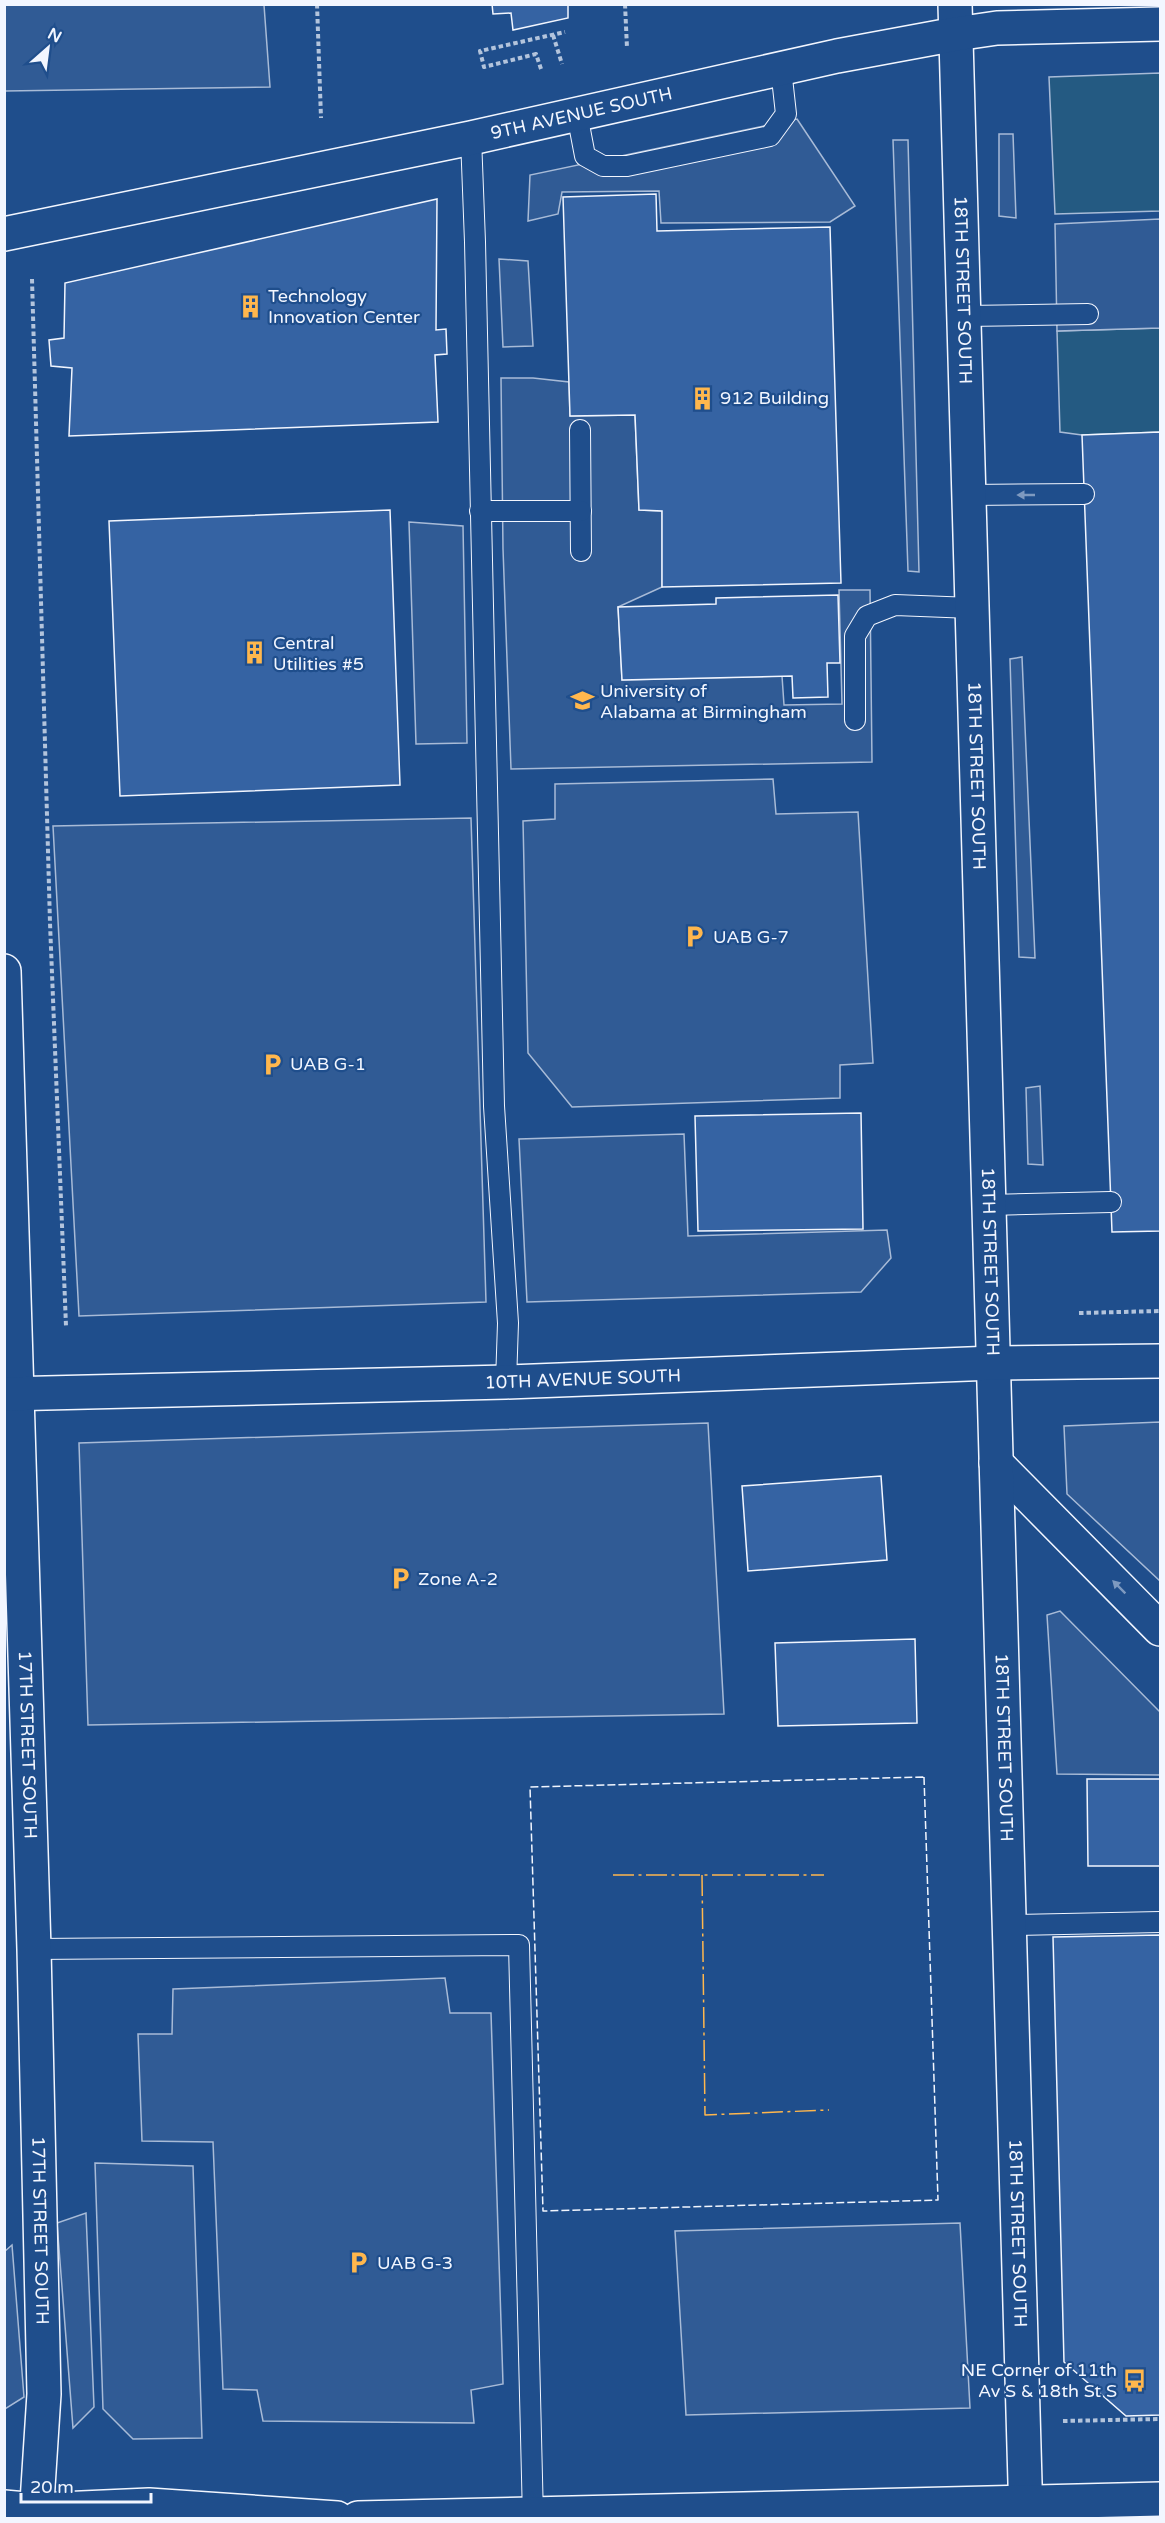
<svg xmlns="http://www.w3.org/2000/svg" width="1165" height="2523" font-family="'Varela Round',sans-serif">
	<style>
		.green { fill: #245a82; stroke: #a8bbd7; stroke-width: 1.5 }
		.parking { fill: #305b95; stroke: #a8bbd7; stroke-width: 1.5 }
		.building { fill: #3563a3; stroke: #f2f6ff; stroke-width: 1.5 }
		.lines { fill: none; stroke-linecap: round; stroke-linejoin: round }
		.service-casing { stroke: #f2f6ff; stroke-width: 22 }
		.minor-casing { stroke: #f2f6ff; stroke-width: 36 }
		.tertiary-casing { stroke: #f2f6ff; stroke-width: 36 }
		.path { stroke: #b3c4dc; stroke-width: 4; stroke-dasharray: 4.5 3; stroke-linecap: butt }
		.service { stroke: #1f4e8c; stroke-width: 20 }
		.minor { stroke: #1f4e8c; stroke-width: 33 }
		.tertiary { stroke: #1f4e8c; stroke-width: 33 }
		.fence { stroke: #f2f6ff; stroke-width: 1.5; stroke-dasharray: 8 3; stroke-linecap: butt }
		.power { stroke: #ffb74d; stroke-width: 1.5; stroke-dasharray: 21 4.5 3 4.5; stroke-linecap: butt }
		.oneway { fill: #7e9ac0 }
		.labels { text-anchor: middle; stroke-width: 4.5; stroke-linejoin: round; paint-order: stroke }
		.street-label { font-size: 18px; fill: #f2f6ff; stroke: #1f4e8c }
		.poi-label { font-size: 18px; fill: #f2f6ff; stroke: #1f4e8c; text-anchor: start }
	</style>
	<rect width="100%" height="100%" fill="#1f4e8c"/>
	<!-- green -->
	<g class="green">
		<polygon points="1160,73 1160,211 1055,214 1049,77"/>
		<polygon points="1160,328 1160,432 1082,435 1060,432 1057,331"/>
	</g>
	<!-- parking -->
	<g class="parking">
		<polygon points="4,5 264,5 270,87 5,91"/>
		<polygon points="797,119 855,206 830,222 661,223 659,191 562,192 558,214 528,221 530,175"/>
		<polygon points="999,134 1013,134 1016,218 999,216"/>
		<polygon points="893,140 908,140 919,572 908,571"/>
		<polygon points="1160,219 1160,328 1057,331 1055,224"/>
		<polygon points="499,259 528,261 533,346 503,347"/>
		<polygon points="501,378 533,378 569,382 570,416 635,415 639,510 662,511 662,587 618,607 622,680 782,676 784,705 842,704 839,590 870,590 872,762 511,769 503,549"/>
		<polygon points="409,522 463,526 467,743 416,744"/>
		<polygon points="1022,657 1035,958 1019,957 1010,659"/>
		<polygon points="773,779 776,814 858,812 873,1063 840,1065 840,1098 572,1107 528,1053 523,821 555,819 555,784"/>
		<polygon points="471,818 486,1302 79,1316 53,826"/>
		<polygon points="1040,1086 1043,1165 1028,1164 1026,1088"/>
		<polygon points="684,1134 688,1236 887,1230 891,1258 861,1292 527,1302 519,1139"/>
		<polygon points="1160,1422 1160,1581 1067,1494 1064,1426"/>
		<polygon points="708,1423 724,1714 88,1725 79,1443"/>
		<polygon points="1060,1611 1160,1712 1160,1775 1057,1774 1047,1615"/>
		<polygon points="445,1978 450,2013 491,2013 503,2384 471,2390 474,2423 263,2421 257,2390 223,2389 213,2142 142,2141 138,2034 172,2034 173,1989"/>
		<polygon points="95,2163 193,2166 202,2438 133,2439 103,2409"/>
		<polygon points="86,2213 94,2407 73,2428 57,2223"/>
		<polygon points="960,2223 970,2408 686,2415 675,2231"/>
		<polygon points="12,2245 24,2397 5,2409 4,2252"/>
	</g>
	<!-- building -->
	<g class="building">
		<polygon points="492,4 568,4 568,18 513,30 511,13 493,14"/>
		<polygon points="656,194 657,231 830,227 841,583 662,587 662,511 639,510 635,415 570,416 563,197"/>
		<polygon points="437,199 436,330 446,329 447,354 435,355 438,422 69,436 72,368 51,366 49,340 64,338 65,283"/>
		<polygon points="1160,432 1160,1231 1112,1232 1082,435"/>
		<polygon points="390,510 400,785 120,796 109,521"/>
		<polygon points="838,595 840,663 827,663 828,697 793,698 792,676 622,680 618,607 716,604 716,598"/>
		<polygon points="861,1113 863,1229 698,1231 695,1116"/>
		<polygon points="881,1476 887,1560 748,1571 742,1486"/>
		<polygon points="915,1639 917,1723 778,1726 775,1643"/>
		<polygon points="1087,1779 1160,1779 1160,1866 1088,1866"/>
		<polygon points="1160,1935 1160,2415 1126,2416 1064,2362 1053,1937"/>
	</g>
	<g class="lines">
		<defs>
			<g id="service">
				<polyline points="577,114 585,156 603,166 627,166 770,136 786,114 781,69"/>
				<polyline points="471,138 475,242 494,1106 508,1323 506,1382"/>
				<polyline points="965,316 1088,314"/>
				<polyline points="580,430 581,551"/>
				<polyline points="969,495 1084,494"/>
				<polyline points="480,511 581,511"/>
				<polyline points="855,720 855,636 867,616 895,605 972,608"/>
				<polyline points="989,1205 1111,1202"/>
				<polyline points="1010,1925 1160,1922"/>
				<polyline points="34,1949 519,1945 533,2518"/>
			</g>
			<polyline id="minor" points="996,1463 1160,1629"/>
			<g id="tertiary">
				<path id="s1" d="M955,4L1026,2518"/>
				<path id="s2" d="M4,234L471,138L837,56L956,34L997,28L1160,24"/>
				<path id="s3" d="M4,971L34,1949L44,2394L36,2518"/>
				<path id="s4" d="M4,1394L506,1382L994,1363L1160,1361"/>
				<polyline points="4,2507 37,2510 149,2505 337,2518"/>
				<polyline points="358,2518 1160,2499"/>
			</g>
		</defs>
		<!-- service casing -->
		<use href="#service" class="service-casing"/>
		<!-- minor casing -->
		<use href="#minor" class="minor-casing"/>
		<!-- tertiary casing -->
		<use href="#tertiary" class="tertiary-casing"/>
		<!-- path -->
		<g class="path">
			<polyline points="317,4 321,118"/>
			<polyline points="625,4 627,48"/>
			<polyline points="553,35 562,64"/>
			<polyline points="541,69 536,54 484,67 480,51 565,32"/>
			<polyline points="32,279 50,923 66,1326"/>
			<polyline points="1079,1313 1160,1311"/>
			<polyline points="1063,2421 1160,2419"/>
		</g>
		<!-- service -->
		<use href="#service" class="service"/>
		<!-- minor -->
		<use href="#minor" class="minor"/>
		<!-- tertiary -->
		<use href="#tertiary" class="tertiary"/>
		<!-- fence -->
		<polygon class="fence" points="924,1777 938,2200 543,2211 530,1787"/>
		<!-- power -->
		<g class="power">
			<polyline points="613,1875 824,1875"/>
			<polyline points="702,1875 705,2115 829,2110"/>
		</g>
	</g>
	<!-- one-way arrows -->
	<defs><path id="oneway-solid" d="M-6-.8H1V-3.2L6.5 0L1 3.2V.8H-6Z" transform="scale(1.5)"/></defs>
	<g class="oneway">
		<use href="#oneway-solid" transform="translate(1026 495) rotate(-180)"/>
		<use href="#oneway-solid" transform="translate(1119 1587) rotate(-135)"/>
	</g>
	<!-- icons -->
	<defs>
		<symbol id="building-bare" viewBox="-9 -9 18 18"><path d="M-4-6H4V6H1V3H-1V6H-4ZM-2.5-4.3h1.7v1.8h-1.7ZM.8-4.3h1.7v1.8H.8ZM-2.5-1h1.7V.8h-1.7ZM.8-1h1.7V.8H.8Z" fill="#ffb74d" stroke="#1f4e8c" stroke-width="2.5" paint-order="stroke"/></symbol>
		<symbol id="university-bare" viewBox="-9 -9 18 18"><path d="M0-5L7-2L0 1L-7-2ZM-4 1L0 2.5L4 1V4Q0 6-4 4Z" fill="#ffb74d" stroke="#1f4e8c" stroke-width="2.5" paint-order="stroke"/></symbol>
		<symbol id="parking-bare" viewBox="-9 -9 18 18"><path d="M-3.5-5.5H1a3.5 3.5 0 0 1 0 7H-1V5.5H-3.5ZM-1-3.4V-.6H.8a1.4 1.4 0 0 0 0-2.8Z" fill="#ffb74d" stroke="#1f4e8c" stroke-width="2.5" paint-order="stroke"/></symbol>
		<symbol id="bus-bare" viewBox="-9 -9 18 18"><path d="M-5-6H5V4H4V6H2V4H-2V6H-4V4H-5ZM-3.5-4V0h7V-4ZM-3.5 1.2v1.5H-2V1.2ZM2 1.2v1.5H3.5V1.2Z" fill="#ffb74d" stroke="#1f4e8c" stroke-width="2.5" paint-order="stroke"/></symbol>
	</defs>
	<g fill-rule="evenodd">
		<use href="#building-bare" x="234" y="290" width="33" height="33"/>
		<use href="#building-bare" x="686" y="382" width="33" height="33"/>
		<use href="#building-bare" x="238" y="636" width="33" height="33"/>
		<use href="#university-bare" x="566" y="684" width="33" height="33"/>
		<use href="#parking-bare" x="678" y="920" width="33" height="33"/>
		<use href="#parking-bare" x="256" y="1048" width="33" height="33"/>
		<use href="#parking-bare" x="384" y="1562" width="33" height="33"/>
		<use href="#parking-bare" x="342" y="2246" width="33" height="33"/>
		<use href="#bus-bare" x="1118" y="2364" width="33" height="33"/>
	</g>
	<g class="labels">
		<!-- street labels -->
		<g class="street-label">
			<text dy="6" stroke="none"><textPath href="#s2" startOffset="590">9TH AVENUE SOUTH</textPath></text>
			<text dy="6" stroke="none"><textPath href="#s1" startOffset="286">18TH STREET SOUTH</textPath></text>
			<text dy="6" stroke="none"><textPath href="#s1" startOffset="772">18TH STREET SOUTH</textPath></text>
			<text dy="6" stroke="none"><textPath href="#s1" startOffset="1258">18TH STREET SOUTH</textPath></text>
			<text dy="6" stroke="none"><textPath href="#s4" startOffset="579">10TH AVENUE SOUTH</textPath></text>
			<text dy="6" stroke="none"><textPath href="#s3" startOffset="774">17TH STREET SOUTH</textPath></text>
			<text dy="6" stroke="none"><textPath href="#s1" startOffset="1744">18TH STREET SOUTH</textPath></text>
			<text dy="6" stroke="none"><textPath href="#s3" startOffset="1260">17TH STREET SOUTH</textPath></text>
			<text dy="6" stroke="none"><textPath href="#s1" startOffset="2230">18TH STREET SOUTH</textPath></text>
		</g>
		<!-- poi labels -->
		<g class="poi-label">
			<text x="268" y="302">Technology<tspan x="268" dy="21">Innovation Center</tspan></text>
			<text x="720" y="404">912 Building</text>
			<text x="273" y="649">Central<tspan x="273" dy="21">Utilities #5</tspan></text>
			<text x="600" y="697">University of<tspan x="600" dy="21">Alabama at Birmingham</tspan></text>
			<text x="713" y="943">UAB G-7</text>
			<text x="290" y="1070">UAB G-1</text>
			<text x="418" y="1585">Zone A-2</text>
			<text x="377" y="2269">UAB G-3</text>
			<text x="1117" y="2376" text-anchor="end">NE Corner of 11th<tspan x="1117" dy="21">Av S &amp; 18th St S</tspan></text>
		</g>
	</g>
	<!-- border -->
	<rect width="1165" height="2523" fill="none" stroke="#f2f6ff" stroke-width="12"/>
	<!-- north arrow -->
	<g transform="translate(48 48) rotate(28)" stroke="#1f4e8c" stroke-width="4.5" paint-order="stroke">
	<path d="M0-4.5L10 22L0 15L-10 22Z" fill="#f2f6ff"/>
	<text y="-9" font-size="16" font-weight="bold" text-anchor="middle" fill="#f2f6ff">N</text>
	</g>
	<!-- scale -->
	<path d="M21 2493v9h130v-9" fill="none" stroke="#f2f6ff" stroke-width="3"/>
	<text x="30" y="2493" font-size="18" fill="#f2f6ff" stroke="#1f4e8c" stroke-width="4.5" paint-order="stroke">20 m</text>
</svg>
